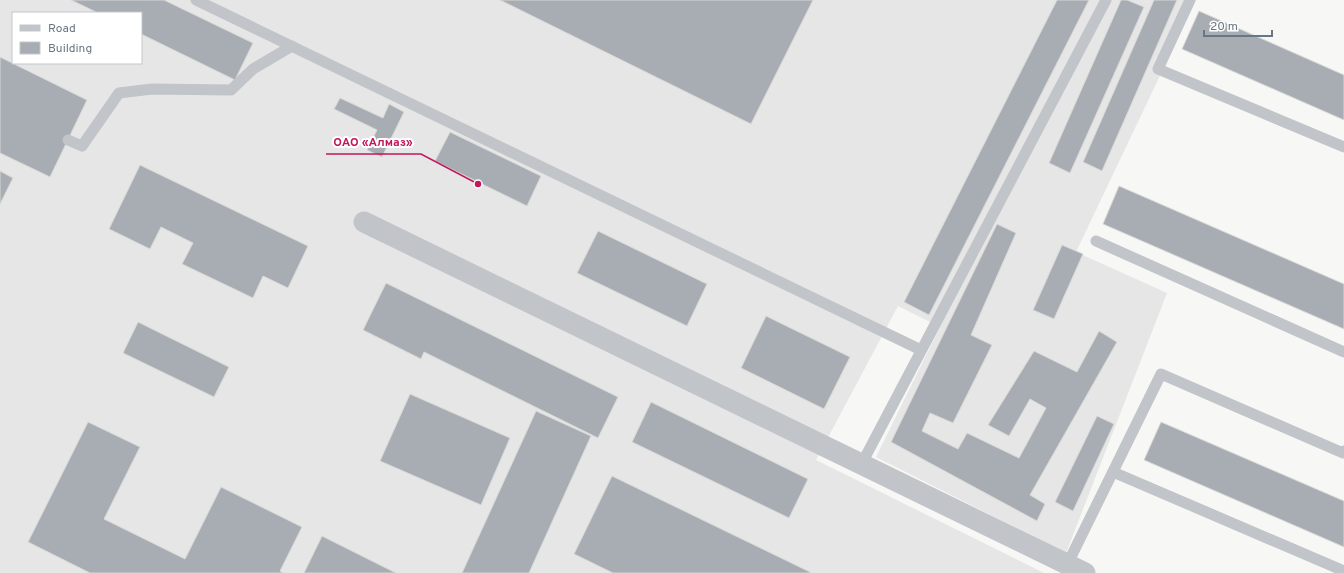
<svg xmlns="http://www.w3.org/2000/svg" width="1344" height="573" font-family="Overpass,sans-serif">
	<style>
		.built { fill: #e5e6e5; fill-rule: evenodd }
		.building { fill: #a7adb3; stroke: #d9d9d7 }
		.lines { fill: none; stroke-linecap: round; stroke-linejoin: round }
		.lane { stroke: #c1c4c8; stroke-width: 11 }
		.street { stroke: #c1c4c8; stroke-width: 21 }
		.leader { fill: none; stroke: #c2185b; stroke-width: 1.5 }
		.callout-dot { fill: #c2185b; stroke: #fff; stroke-width: 1.5 }
		.callout-label { font-size: 12px; text-anchor: middle; font-weight: bold; fill: #c2185b; stroke: #fff; stroke-width: 4; stroke-linejoin: round; paint-order: stroke }
	</style>
	<rect width="100%" height="100%" fill="#f7f7f5"/>
	<!-- built -->
	<path class="built" d="M0,0H1196L1076,252L1167,293L1066,553L876,457L940,327L898,306L816,460L1044,573H0ZM13,13H141V63H13Z"/>
	<!-- building -->
	<g class="building">
		<polygon points="71,0 164,0 253,43 235,80 141,34 141,13 98,13"/>
		<polygon points="500,0 813,0 751,124"/>
		<polygon points="1057,0 1089,0 929,315 904,302"/>
		<polygon points="1121,0 1127,0 1144,7 1070,173 1049,163"/>
		<polygon points="1154,0 1177,0 1102,171 1083,162"/>
		<polygon points="1199,11 1344,75 1344,120 1182,49"/>
		<polygon points="0,57 87,100 50,177 0,153"/>
		<polygon points="340,98 383,118 389,104 404,112 382,157 367,150 377,130 334,109"/>
		<polygon points="450,132 541,176 527,206 435,161"/>
		<polygon points="140,165 308,246 288,288 263,276 253,298 182,264 193,243 161,227 150,249 109,229"/>
		<polygon points="0,171 13,178 0,204"/>
		<polygon points="1119,186 1344,284 1344,329 1103,224"/>
		<polygon points="997,224 1016,233 971,335 992,345 953,423 930,413 922,431 958,449 967,433 1019,458 1046,408 1030,399 1009,436 988,425 1034,351 1077,372 1099,331 1117,342 1030,495 1045,504 1037,521 891,442"/>
		<polygon points="598,231 707,284 687,326 577,273"/>
		<polygon points="1062,245 1083,254 1054,319 1033,310"/>
		<polygon points="386,283 618,397 598,438 424,352 421,359 363,330"/>
		<polygon points="766,316 850,357 824,409 741,368"/>
		<polygon points="138,322 229,367 214,397 123,353"/>
		<polygon points="410,394 510,438 481,505 380,461"/>
		<polygon points="651,402 808,479 789,518 632,442"/>
		<polygon points="536,411 591,436 529,573 462,573"/>
		<polygon points="1097,416 1114,424 1073,511 1055,502"/>
		<polygon points="88,422 140,447 104,519 185,559 221,487 302,527 280,571 283,573 90,573 28,542"/>
		<polygon points="1161,422 1344,501 1344,547 1144,460"/>
		<polygon points="612,476 810,572 810,573 613,573 574,554"/>
		<polygon points="322,536 396,573 304,573"/>
	</g>
	<g class="lines">
		<!-- lane -->
		<g class="lane">
			<polyline points="196,0 921,350"/>
			<polyline points="1190,0 1158,69 1344,147"/>
			<polyline points="68,140 82,146 119,93 152,89 231,90 253,69 292,46"/>
			<polyline points="1096,241 1344,352"/>
			<polyline points="861,465 1106,0"/>
			<polyline points="1113,472 1344,571"/>
			<polyline points="1067,565 1161,374 1343,453 1344,451"/>
		</g>
		<!-- street -->
		<polyline class="street" points="364,222 1085,573"/>
	</g>
	<!-- callouts -->
	<path class="leader" d="M478 184L421 154H326"/>
	<circle class="callout-dot" cx="478" cy="184" r="4"/>
	<g class="callout-label">
		<text x="373" y="146">ОАО «Алмаз»</text>
	</g>
	<!-- legend -->
	<rect x="12" y="12" width="130" height="52" fill="#ffffff" stroke="#c3c8cd"/>
	<rect x="20" y="25" width="20" height="6" fill="#c1c4c8" stroke="#c3c8cd"/>
	<text x="48" y="32" font-size="12" fill="#697683">Road</text>
	<rect x="20" y="42" width="20" height="12" fill="#a7adb3" stroke="#c3c8cd"/>
	<text x="48" y="52" font-size="12" fill="#697683">Building</text>
	<!-- scale -->
	<path d="M1204 30v6h68v-6" fill="none" stroke="#697683" stroke-width="2"/>
	<text x="1210" y="30" font-size="12" fill="#697683" stroke="#ffffff" stroke-width="3" paint-order="stroke">20 m</text>
</svg>
